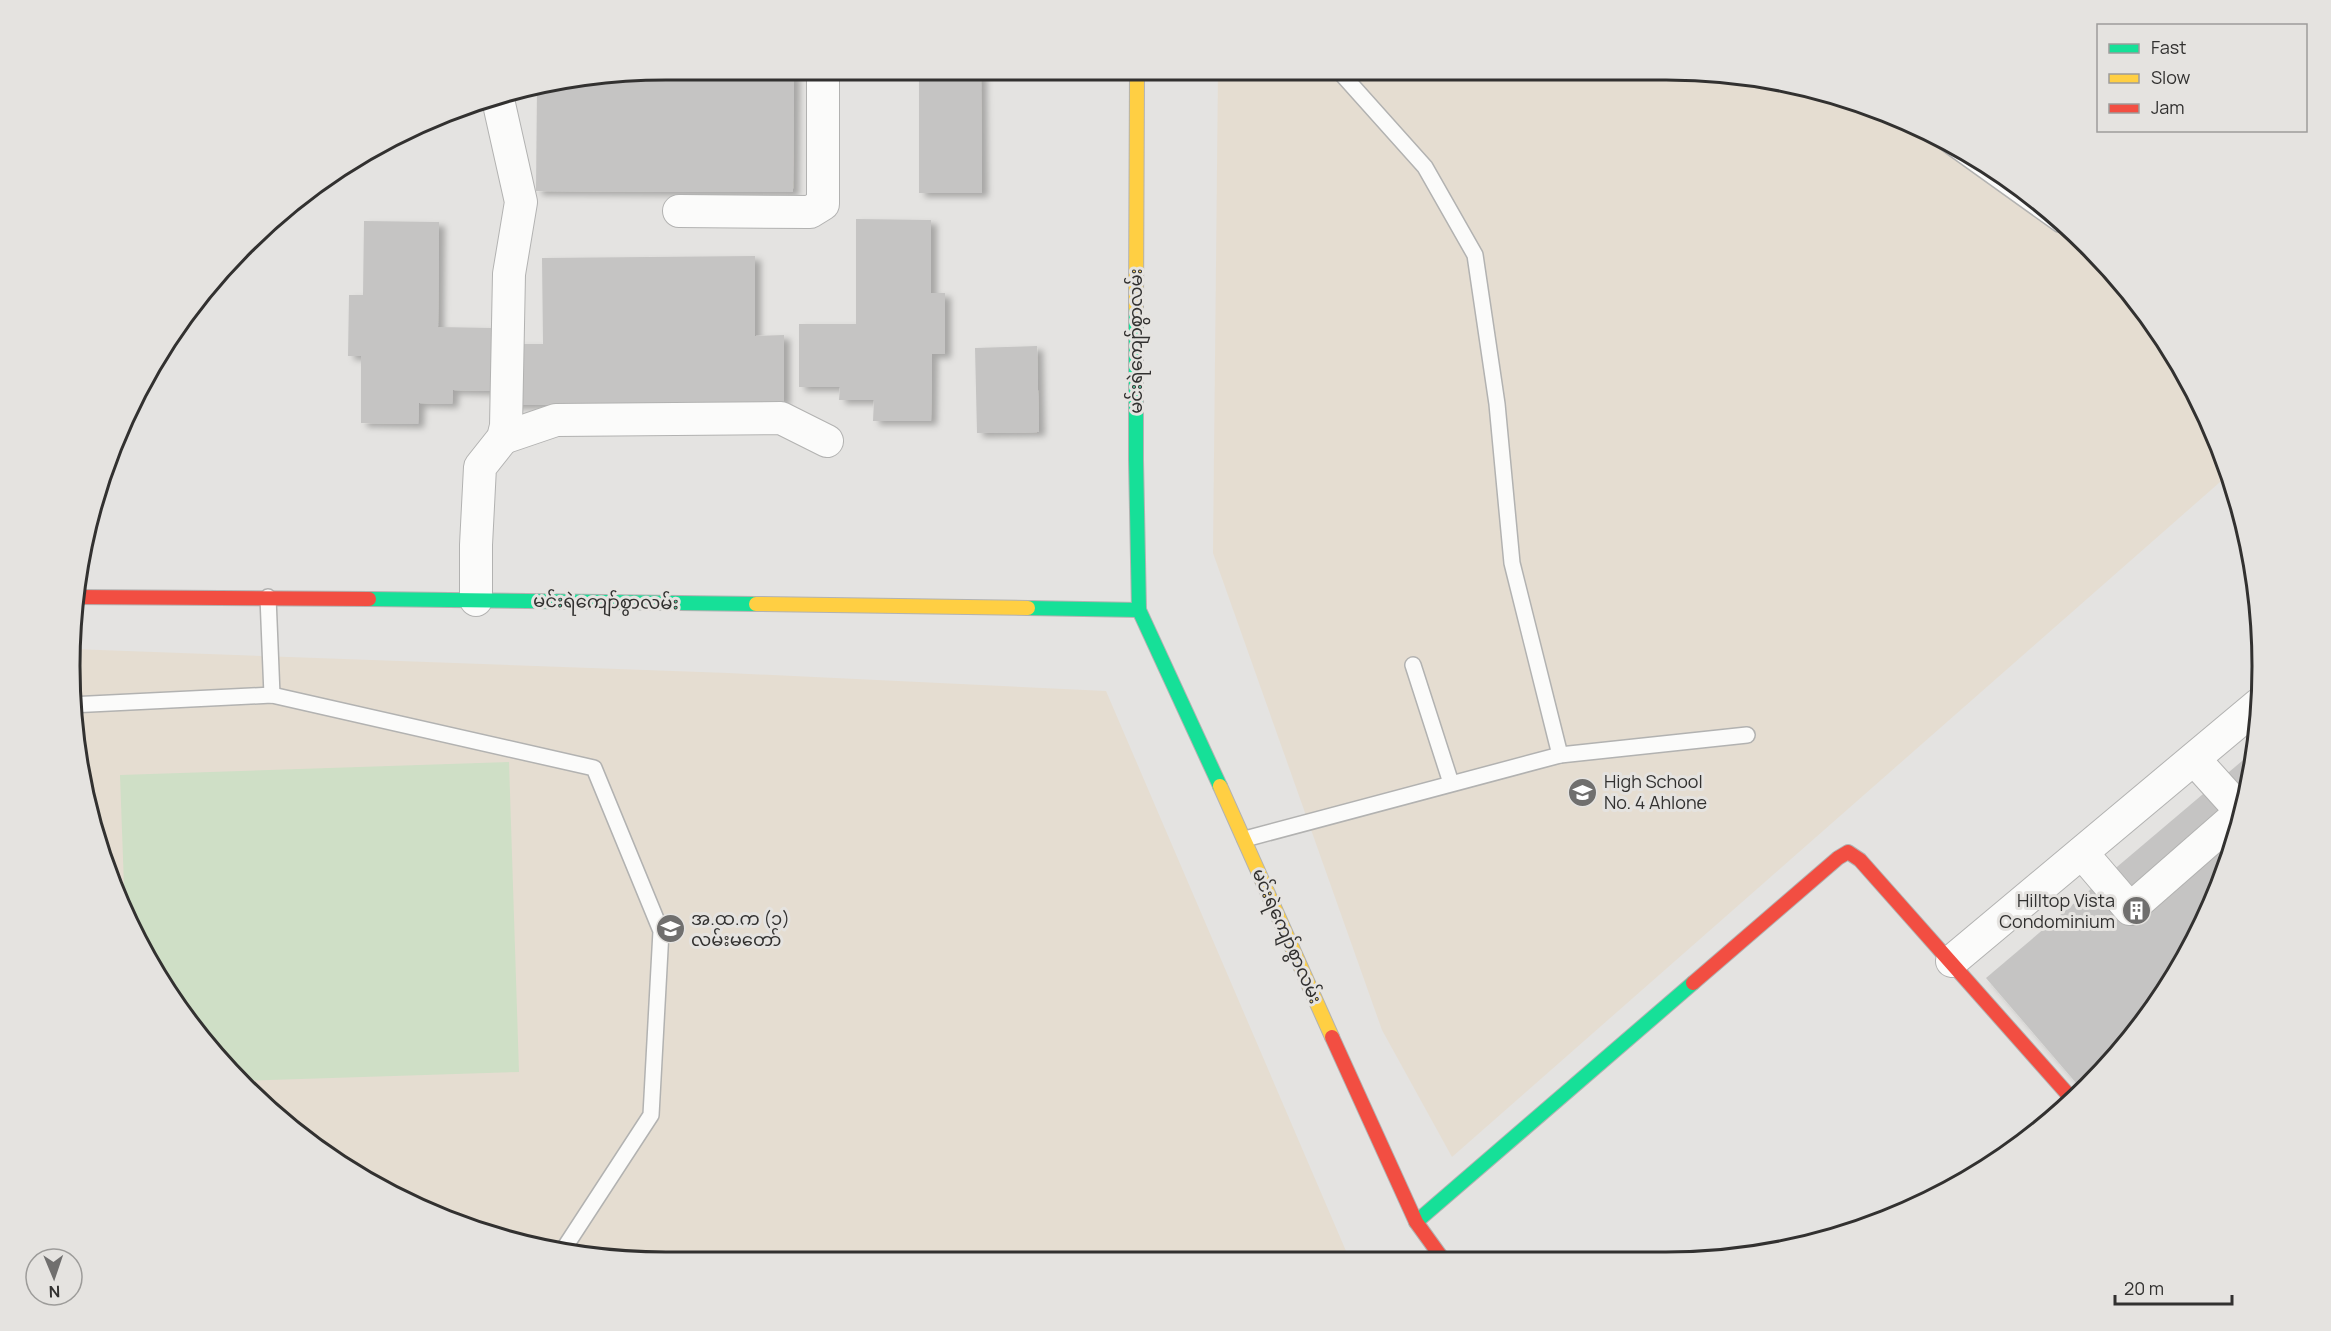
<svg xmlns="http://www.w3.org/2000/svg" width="2331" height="1331" font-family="Manrope,'Noto Sans Myanmar',sans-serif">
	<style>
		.education { fill: #e5ddd1 }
		.green { fill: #cfdfc6 }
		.building { fill: #c5c4c3; filter: url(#shadow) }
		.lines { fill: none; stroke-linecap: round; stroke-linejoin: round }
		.lane-casing { stroke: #b2b2b1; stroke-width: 18 }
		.street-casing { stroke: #b2b2b1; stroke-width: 34 }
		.fast-casing { stroke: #b2b2b1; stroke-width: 16 }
		.slow-casing { stroke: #b2b2b1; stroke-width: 16 }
		.jam-casing { stroke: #b2b2b1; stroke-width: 16 }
		.lane { stroke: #fbfbfa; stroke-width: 15 }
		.street { stroke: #fbfbfa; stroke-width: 32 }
		.fast { stroke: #16e098; stroke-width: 14 }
		.slow { stroke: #ffcf43; stroke-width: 14 }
		.jam { stroke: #f24e42; stroke-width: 14 }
		.labels { text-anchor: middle; stroke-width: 6; stroke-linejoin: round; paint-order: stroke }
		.street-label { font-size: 18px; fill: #323130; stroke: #e5e3e0 }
		.poi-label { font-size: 18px; fill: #323130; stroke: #e5e3e0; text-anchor: start }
		.rim { fill: none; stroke: #323130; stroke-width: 3 }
	</style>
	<defs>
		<filter id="shadow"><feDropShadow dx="6" dy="4" stdDeviation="3" flood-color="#0004"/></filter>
	</defs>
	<rect width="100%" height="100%" fill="#e4e3e1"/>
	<!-- education -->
	<g class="education">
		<polygon points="1704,70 1857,101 1964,149 2059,217 2139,303 2201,402 2228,475 1452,1157 1382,1030 1213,553 1218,72"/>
		<polygon points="72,649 728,673 1106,691 1349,1258 627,1261 511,1242 367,1182 272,1114 217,1059 149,964 114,893 81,782 70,704"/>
	</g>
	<!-- green -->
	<g class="green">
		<polygon points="509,762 519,1072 239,1081 217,1059 149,964 125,914 120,775"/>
		<polygon points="1068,1252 1096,1259 1011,1259"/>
	</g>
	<!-- building -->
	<g class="building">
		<polygon points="794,73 793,192 536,191 537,86 587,74"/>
		<polygon points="919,73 981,73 982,193 919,193"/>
		<polygon points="856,219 931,220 931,293 945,293 945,354 932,354 931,421 873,421 874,400 839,400 840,387 799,387 799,324 856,324"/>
		<polygon points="364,221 439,222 438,327 493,328 493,391 453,390 452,404 419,403 418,424 361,423 361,356 348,356 349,295 363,295"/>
		<polygon points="755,256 755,336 784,335 784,402 511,405 511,344 543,344 542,258"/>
		<polygon points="1037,346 1039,432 977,433 975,348"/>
		<polygon points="2255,750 2230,858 2182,964 2083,1091 1986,978"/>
	</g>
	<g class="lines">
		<defs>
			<g id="lane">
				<polyline points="1340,72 1425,167 1475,255 1497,404 1512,563 1560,755"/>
				<polyline points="1936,136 2059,224 2068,226"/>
				<polyline points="268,597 272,695"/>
				<polyline points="1413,665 1451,783"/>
				<polyline points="70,705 272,695 594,768 661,931 651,1115 563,1250"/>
				<polyline points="1245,839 1560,755 1747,735"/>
			</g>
			<g id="street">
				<polyline points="679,211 810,212 823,204 823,73"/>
				<polyline points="503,438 556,420 781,418 827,441"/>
				<polyline points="476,600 476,545 480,467 503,438 506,426 509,274 521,202 497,95"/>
				<polyline points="2194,759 2241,811"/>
				<polyline points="2082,853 2130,909 2241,812"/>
				<polyline points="1952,961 2258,705"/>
			</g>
			<g id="fast">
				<polyline points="1136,308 1136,460 1139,610 1220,786"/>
				<polyline points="369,599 756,604"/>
				<polyline points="1028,608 1139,610"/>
				<polyline points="1416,1222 1693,983"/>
			</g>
			<g id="slow">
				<polyline points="1136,308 1137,72"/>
				<polyline points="756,604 1028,608"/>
				<polyline points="1220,786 1332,1037"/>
			</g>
			<g id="jam">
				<polyline points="74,597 369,599"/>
				<polyline points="1693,983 1838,858 1848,852 1860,860 2072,1099"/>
				<polyline points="1332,1037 1416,1222 1442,1258"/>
			</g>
		</defs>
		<!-- lane casing -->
		<use href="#lane" class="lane-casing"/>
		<!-- street casing -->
		<use href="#street" class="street-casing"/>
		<!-- fast casing -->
		<use href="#fast" class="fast-casing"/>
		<!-- slow casing -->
		<use href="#slow" class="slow-casing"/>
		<!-- jam casing -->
		<use href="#jam" class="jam-casing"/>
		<!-- lane -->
		<use href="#lane" class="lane"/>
		<!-- street -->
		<use href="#street" class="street"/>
		<!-- fast -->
		<use href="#fast" class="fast"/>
		<!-- slow -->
		<use href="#slow" class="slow"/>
		<!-- jam -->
		<use href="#jam" class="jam"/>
	</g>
	<!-- icons -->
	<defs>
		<symbol id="school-disc" viewBox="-11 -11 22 22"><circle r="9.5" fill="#706f6e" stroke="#e5e3e0"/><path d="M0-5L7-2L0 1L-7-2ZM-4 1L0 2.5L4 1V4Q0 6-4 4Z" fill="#fff"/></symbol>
		<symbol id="building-disc" viewBox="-11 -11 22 22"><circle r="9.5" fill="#706f6e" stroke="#e5e3e0"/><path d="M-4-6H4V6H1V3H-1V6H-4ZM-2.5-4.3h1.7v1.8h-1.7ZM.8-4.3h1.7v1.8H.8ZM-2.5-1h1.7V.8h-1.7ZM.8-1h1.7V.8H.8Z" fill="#fff"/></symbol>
	</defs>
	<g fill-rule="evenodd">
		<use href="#school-disc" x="1566" y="776" width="33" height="33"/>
		<use href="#building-disc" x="2120" y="894" width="33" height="33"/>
		<use href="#school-disc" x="654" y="912" width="33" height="33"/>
	</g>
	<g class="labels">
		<!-- street labels -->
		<g class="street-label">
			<text transform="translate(1136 341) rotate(-90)" y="6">မင်းရဲကျော်စွာလမ်း</text>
			<text transform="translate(606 602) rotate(1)" y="6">မင်းရဲကျော်စွာလမ်း</text>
			<text transform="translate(1287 936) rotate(66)" y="6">မင်းရဲကျော်စွာလမ်း</text>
		</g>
		<!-- poi labels -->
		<g class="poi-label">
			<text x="1604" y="788">High School<tspan x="1604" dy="21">No. 4 Ahlone</tspan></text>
			<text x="2115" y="907" text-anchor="end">Hilltop Vista<tspan x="2115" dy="21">Condominium</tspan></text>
			<text x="691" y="925">အ.ထ.က (၁)<tspan x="691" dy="21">လမ်းမတော်</tspan></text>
		</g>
	</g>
	<!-- crop -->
	<path d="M0 0H2331V1331H0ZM666 80H1666A586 586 0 0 1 2252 666V666A586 586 0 0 1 1666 1252H666A586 586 0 0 1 80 666V666A586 586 0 0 1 666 80Z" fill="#e5e3e0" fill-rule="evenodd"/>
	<path class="rim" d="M666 80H1666A586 586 0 0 1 2252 666V666A586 586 0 0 1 1666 1252H666A586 586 0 0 1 80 666V666A586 586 0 0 1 666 80Z"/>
	<!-- legend -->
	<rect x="2097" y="24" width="210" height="108" fill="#e5e3e0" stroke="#9d9c9a" stroke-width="1.5"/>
	<rect x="2109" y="44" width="30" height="9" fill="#16e098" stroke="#9d9c9a" stroke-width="1.5"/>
	<text x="2151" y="54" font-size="18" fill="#323130">Fast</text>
	<rect x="2109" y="74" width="30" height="9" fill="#ffcf43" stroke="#9d9c9a" stroke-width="1.5"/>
	<text x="2151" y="84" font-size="18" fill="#323130">Slow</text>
	<rect x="2109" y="104" width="30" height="9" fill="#f24e42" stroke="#9d9c9a" stroke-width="1.5"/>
	<text x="2151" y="114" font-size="18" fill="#323130">Jam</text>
	<!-- north arrow -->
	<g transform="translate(54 1277) rotate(178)"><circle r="28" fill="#e5e3e0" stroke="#9d9c9a" stroke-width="1.5"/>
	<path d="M0-4.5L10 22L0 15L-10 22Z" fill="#706f6e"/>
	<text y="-9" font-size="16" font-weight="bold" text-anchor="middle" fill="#323130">N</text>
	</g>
	<!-- scale -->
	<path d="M2115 1295v9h117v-9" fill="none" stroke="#323130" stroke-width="3"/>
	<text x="2124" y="1295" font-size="18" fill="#323130" stroke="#e5e3e0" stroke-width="4.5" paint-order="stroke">20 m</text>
</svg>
